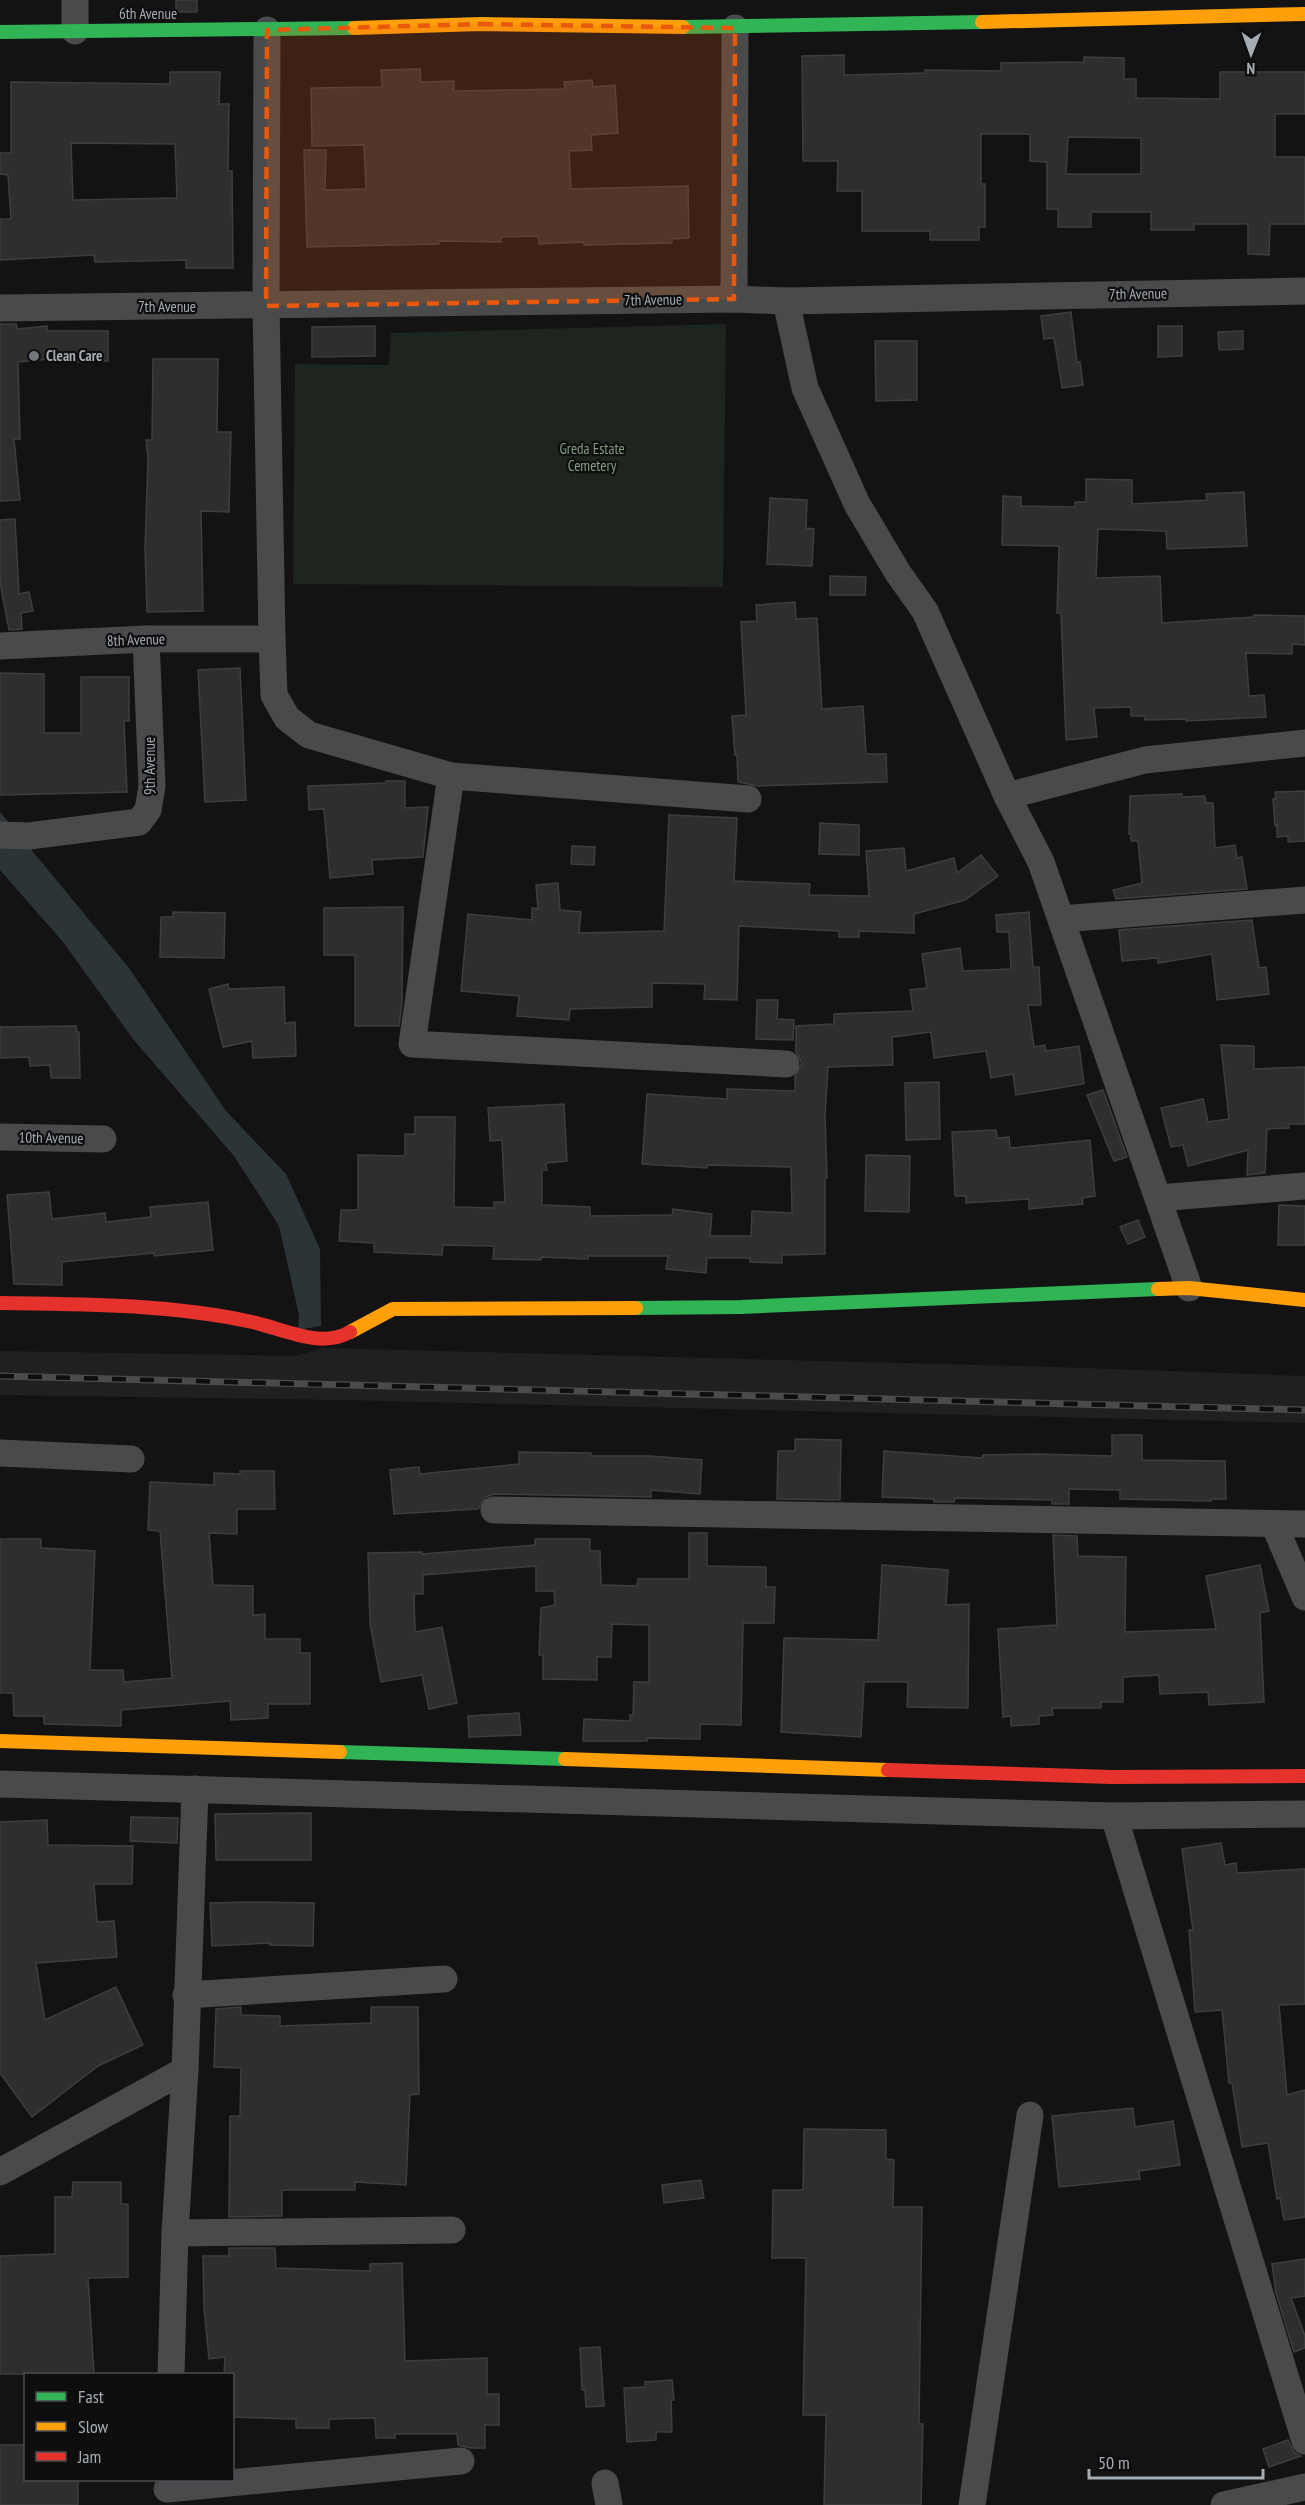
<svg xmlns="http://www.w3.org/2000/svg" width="1305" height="2505" font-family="'PT Sans Narrow',sans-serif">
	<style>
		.built { fill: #202022 }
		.green { fill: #1e241e }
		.water { fill: #2b3538 }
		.building { fill: #2e2e2f; stroke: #3c3e40; stroke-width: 1.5; fill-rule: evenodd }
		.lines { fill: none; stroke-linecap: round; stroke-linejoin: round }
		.street { stroke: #484a4c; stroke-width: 27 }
		.fast { stroke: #30b455; stroke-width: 14 }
		.slow { stroke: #ff9f0a; stroke-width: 14 }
		.jam { stroke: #e5322d; stroke-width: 14 }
		.rail-casing { stroke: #494b4d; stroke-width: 7 }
		.rail { stroke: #0e0e0f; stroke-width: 4.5; stroke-dasharray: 14; stroke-linecap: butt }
		.marked { fill: #e8590c; fill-opacity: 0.2; stroke: #e8590c; stroke-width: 4.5; stroke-dasharray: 12 8; stroke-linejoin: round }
		.poi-dot { fill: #73767c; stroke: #0e0e0f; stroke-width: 2 }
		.labels { text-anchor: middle; stroke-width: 4.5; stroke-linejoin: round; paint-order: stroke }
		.street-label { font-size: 15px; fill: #a6acb4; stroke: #0e0e0f }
		.poi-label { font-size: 15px; font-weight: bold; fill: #a6acb4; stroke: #0e0e0f; text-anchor: start }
		.park-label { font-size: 15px; fill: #819e7e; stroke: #0e0e0f }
	</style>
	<rect width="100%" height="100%" fill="#131314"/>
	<!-- built -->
	<polygon class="built" points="322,1348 1055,1367 1305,1376 1305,1423 341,1400 0,1395 0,1351 296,1356"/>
	<!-- green -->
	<polygon class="green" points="726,324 723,587 293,584 295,364 389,365 391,333"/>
	<!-- water -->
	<polygon class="water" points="0,812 129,968 226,1111 286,1174 320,1249 321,1326 298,1330 299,1315 279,1226 234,1156 133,1039 63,942 0,870"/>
	<!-- building -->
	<g class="building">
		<rect x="176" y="0" width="21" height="12"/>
		<path d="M844,55V75L925,73V70L1001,71V63L1084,62V57L1124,58V79H1136V98L1220,99V72H1305V114H1275V157H1305V224H1270L1269,255L1248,254V224H1194V230H1151V212H1091V227H1058V209H1047V162L1030,161V134H981V184H985V227H979V240H930V231H862V191H837L838,161H803L802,56ZM1068,137L1141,138V174H1066Z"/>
		<polygon points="420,69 421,82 454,81 454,91 565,89 564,82 592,80 593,87 615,85 618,133 591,135 592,150 569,151 571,189 688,186 689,238 672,239 672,243 584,245 584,242 539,244 538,236 501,237 501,242 439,241 439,244 307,247 304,150 326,150 325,190 366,189 364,145 312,146 311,88 382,87 381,70"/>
		<path d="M170,72H220L219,104H229L228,171H232L233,268H186V260L95,262L94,255L0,260V219H11L8,175L0,174V153H11V82L170,84ZM71,143L175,144L177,198L73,200Z"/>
		<polygon points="1071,312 1077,362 1080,362 1083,385 1062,388 1054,338 1044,339 1041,316"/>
		<polygon points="0,324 16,324 17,329 47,326 47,331 108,331 108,361 73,362 73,357 18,362 20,439 14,439 20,500 0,501"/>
		<polygon points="375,326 375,356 312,357 312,327"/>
		<polygon points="1158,326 1182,326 1182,356 1158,357"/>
		<polygon points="1243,331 1243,349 1219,350 1218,332"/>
		<polygon points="875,341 917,341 917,400 876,401"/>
		<polygon points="153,359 218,359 217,432 231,432 229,512 201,511 203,611 147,612 145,549 148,459 146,440 152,440"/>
		<polygon points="1086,479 1132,480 1132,504 1207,500 1206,494 1244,492 1247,546 1167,549 1166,531 1098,529 1096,578 1160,576 1162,623 1254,617 1254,615 1305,616 1305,645 1292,644 1292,654 1246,653 1249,696 1264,695 1266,717 1186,721 1186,719 1145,720 1144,716 1131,716 1131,707 1094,708 1097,737 1066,740 1061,613 1057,613 1059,546 1002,545 1003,496 1021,497 1021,506 1075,507 1075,502 1086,502"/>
		<polygon points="770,498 807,500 806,528 814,529 812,566 767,564"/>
		<polygon points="15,519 19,594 29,592 33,611 21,613 22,629 9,630 0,582 0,520"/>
		<polygon points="830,576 866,577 865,595 830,595"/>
		<polygon points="795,602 796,619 817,618 822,709 863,706 866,754 886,754 887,782 757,786 738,782 737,755 735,755 732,716 746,715 741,622 757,621 756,605"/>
		<polygon points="240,668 246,800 205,802 198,670"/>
		<polygon points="0,673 44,674 44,733 81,733 81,677 129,677 129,721 124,721 127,792 0,795"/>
		<polygon points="386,781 405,781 405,808 428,807 423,857 372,860 373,874 330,878 324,809 309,810 308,786 386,783"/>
		<polygon points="1305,791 1305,841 1288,842 1288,836 1277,837 1277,825 1275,826 1273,799 1276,799 1275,792"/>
		<polygon points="1182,794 1182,797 1205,796 1206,803 1213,803 1215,848 1235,845 1237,858 1242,857 1247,889 1116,899 1113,890 1142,883 1138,841 1131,841 1131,834 1129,834 1130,796"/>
		<polygon points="669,815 737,818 734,881 810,884 809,895 869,896 866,851 904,848 906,871 954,858 957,873 981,855 998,876 965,900 914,914 914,933 859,931 859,937 839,937 839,931 739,926 737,1000 704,999 705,984 652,983 652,1007 570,1009 569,1020 517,1016 519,996 461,991 468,914 532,920 532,908 538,909 536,885 558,883 560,910 581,912 579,933 664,931"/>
		<polygon points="820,823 859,825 859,855 819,854"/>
		<polygon points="572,846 595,847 594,865 571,864"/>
		<polygon points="403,907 402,1001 399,1026 355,1026 355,955 324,955 324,908"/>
		<polygon points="173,912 225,913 224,958 160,957 161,917 173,917"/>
		<polygon points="1029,912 1033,967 1039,967 1041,1005 1028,1005 1034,1047 1045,1045 1046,1051 1079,1046 1084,1084 1016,1095 1013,1074 991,1078 986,1051 934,1058 931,1032 892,1037 893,1065 828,1067 825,1114 827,1178 825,1178 825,1254 782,1255 782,1263 750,1262 750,1258 707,1258 706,1273 666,1269 668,1256 588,1256 588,1259 541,1257 541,1260 493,1259 494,1246 443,1245 442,1255 374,1252 374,1243 339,1241 341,1210 358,1210 358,1155 405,1156 405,1134 415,1134 415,1117 455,1117 454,1207 494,1208 494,1202 505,1202 502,1140 490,1141 488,1108 564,1104 567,1161 546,1163 547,1170 542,1170 542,1205 590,1207 590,1216 672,1215 673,1209 712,1214 710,1236 751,1236 752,1211 792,1213 791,1167 707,1165 707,1168 642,1164 647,1094 727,1099 727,1089 795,1091 795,1076 802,1064 796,1052 796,1026 834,1024 834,1014 913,1011 910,990 927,988 922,954 960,948 963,971 1011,969 1009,932 997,932 996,915"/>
		<polygon points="1252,920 1259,968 1266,967 1269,994 1217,1000 1212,954 1158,963 1158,958 1122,961 1119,930"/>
		<polygon points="228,984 229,989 284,987 285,1023 295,1022 296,1056 253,1058 252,1041 223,1047 209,989"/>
		<polygon points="757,1000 778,1000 777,1019 794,1020 793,1040 756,1039"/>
		<polygon points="76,1026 77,1032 79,1032 80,1078 51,1078 50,1065 30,1066 29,1057 0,1058 0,1027"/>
		<polygon points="1221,1045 1254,1046 1254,1069 1305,1067 1305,1124 1288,1124 1289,1128 1267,1129 1265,1173 1247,1175 1248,1150 1188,1166 1183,1145 1171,1147 1161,1108 1203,1099 1208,1122 1229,1119"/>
		<polygon points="939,1082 940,1139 906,1140 905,1083"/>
		<polygon points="1103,1090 1127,1157 1114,1161 1087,1095"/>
		<polygon points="996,1130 997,1138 1009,1137 1010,1148 1090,1140 1095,1196 1082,1198 1083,1204 1029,1209 1029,1199 966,1203 966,1196 955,1196 952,1132"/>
		<polygon points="866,1155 910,1156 909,1212 865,1211"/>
		<polygon points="49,1192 52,1219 105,1213 106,1222 151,1217 150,1207 208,1202 213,1250 154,1256 154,1253 62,1262 62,1285 14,1284 7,1195"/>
		<polygon points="1279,1205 1305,1206 1305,1245 1278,1245"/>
		<polygon points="1138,1220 1145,1237 1128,1244 1120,1227"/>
		<polygon points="1112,1435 1142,1435 1142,1460 1225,1461 1226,1499 1211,1499 1211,1501 1120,1499 1120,1490 1069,1489 1069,1504 1052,1504 1052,1500 955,1498 954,1502 934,1502 934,1499 882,1497 884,1451 982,1458 983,1455 1036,1454 1112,1456"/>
		<polygon points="795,1439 841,1440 840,1500 777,1499 778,1451 795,1451"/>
		<polygon points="519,1452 591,1453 591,1456 650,1456 702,1460 700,1494 651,1490 651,1497 494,1494 486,1497 478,1509 394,1514 390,1470 419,1467 420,1474 519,1464"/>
		<polygon points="240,1471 274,1471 275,1509 237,1509 237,1534 209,1533 213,1585 253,1586 253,1615 265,1614 265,1639 300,1639 300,1653 310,1653 310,1704 268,1704 268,1718 231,1720 230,1701 121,1710 121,1726 44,1724 44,1716 14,1716 13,1693 0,1693 0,1539 41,1539 41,1548 95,1551 90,1670 123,1670 124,1682 172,1678 160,1531 148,1530 150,1482 214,1485 214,1473 240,1474"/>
		<polygon points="689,1533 707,1533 707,1566 766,1567 766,1587 775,1587 774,1623 743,1623 741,1725 700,1724 700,1739 647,1738 647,1741 583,1741 584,1719 630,1721 630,1715 633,1715 634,1682 649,1682 649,1625 612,1624 611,1657 597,1657 597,1680 543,1679 543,1655 539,1655 541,1608 555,1605 554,1591 536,1591 536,1566 423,1575 423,1594 414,1594 415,1632 442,1627 457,1703 429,1709 422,1675 381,1682 370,1624 368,1553 422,1552 422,1554 535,1545 535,1539 590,1539 590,1551 600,1551 601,1585 637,1586 638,1579 689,1579"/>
		<polygon points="1053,1535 1077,1536 1078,1556 1126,1557 1125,1632 1216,1629 1206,1576 1260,1565 1269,1611 1260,1613 1264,1702 1209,1705 1208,1692 1160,1694 1159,1675 1123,1677 1123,1702 1101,1702 1101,1708 1052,1708 1053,1715 1039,1716 1039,1724 1011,1726 1011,1716 1003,1717 998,1629 1057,1625"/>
		<polygon points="882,1565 948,1570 946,1605 969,1604 968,1708 907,1707 908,1682 864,1682 861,1737 781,1732 784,1638 878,1640"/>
		<polygon points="519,1713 521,1735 469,1737 468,1716"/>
		<polygon points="311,1813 311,1860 216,1860 215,1814"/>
		<polygon points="131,1817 178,1818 177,1843 130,1841"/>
		<polygon points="47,1820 48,1845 133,1846 132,1884 94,1884 97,1922 114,1921 117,1957 36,1963 45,2020 116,1987 143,2045 98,2066 32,2117 0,2073 0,1822"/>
		<polygon points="1221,1843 1225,1865 1236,1863 1237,1873 1305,1869 1305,2004 1279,2005 1287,2095 1305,2090 1305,2217 1284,2220 1280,2198 1277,2199 1268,2143 1242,2147 1232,2083 1229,2083 1222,2010 1195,2012 1189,1930 1193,1930 1182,1849"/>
		<polygon points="252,1902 314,1903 313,1946 270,1945 270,1943 212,1946 210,1903"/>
		<polygon points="241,2007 241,2015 280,2016 280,2026 371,2023 371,2007 418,2007 419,2094 410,2095 406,2185 355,2182 355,2190 282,2190 282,2216 229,2217 230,2116 240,2116 241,2068 214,2067 216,2009"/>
		<polygon points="1133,2108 1135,2127 1173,2121 1180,2165 1139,2171 1140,2179 1059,2187 1052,2116"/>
		<polygon points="804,2129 886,2130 886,2159 894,2160 893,2207 922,2207 919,2424 923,2424 921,2505 824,2505 826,2415 803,2415 806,2258 772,2258 773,2190 803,2190"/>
		<polygon points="701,2180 704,2198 664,2203 662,2185"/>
		<polygon points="73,2182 121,2182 121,2204 128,2204 128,2277 88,2278 94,2374 0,2374 0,2256 55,2254 55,2197 72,2197"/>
		<polygon points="229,2248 275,2248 276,2268 370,2271 370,2264 402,2263 405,2361 487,2358 487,2394 499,2394 499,2425 485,2425 485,2448 470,2448 458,2445 457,2434 395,2434 395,2438 376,2438 375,2418 329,2419 329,2428 296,2428 296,2419 232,2417 232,2374 224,2374 225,2357 209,2359 204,2308 203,2256 229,2256"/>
		<polygon points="1305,2259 1305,2296 1291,2298 1305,2336 1305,2348 1294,2352 1276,2293 1272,2264"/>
		<polygon points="600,2347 604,2406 586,2407 585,2390 582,2390 580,2348"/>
		<polygon points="672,2380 674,2400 671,2400 672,2432 656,2432 656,2440 627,2442 624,2388 645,2387 645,2382"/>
		<polygon points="1288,2440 1294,2452 1301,2456 1269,2467 1263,2449"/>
		<polygon points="0,2445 26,2445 26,2480 78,2480 78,2505 0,2505"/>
	</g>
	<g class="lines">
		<!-- street -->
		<g class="street">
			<polyline points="75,0 75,31"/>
			<polyline points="267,30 266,306 272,639 274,695 287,718 309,735 451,776 748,799"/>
			<polyline points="734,299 735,28"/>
			<polyline points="786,301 805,388 857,504 898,573 925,611 1007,796 1041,862 1189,1288"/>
			<polyline points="0,308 734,299 786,301 1305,291"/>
			<polyline points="0,646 146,639 272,639"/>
			<polyline points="451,776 412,1044 786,1064"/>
			<polyline points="1007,796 1145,760 1305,743"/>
			<polyline points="0,835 29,836 139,822 148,810 152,786 146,639"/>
			<polyline points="1061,919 1305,900"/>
			<polyline points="0,1137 103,1139"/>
			<polyline points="1158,1198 1305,1186"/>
			<polyline points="0,1453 131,1459"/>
			<polyline points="494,1510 1305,1524"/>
			<polyline points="1274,1524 1305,1597"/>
			<polyline points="0,1784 1114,1816 1305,1814"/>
			<polyline points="1114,1816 1305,2441"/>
			<polyline points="186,1995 444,1979"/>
			<polyline points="0,2172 185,2070"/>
			<polyline points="175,2233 452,2230"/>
			<polyline points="171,2374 175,2233 185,2070 195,1789"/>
			<polyline points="605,2483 609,2505"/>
			<polyline points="167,2489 461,2461"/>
			<polyline points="972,2505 1030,2115"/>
			<polyline points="1224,2505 1305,2487"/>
		</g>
		<!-- fast -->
		<g class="fast">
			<polyline points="683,27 982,22"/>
			<polyline points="0,32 354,28"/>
			<polyline points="636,1308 741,1307 1158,1289"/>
			<polyline points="340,1752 565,1759"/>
		</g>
		<!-- slow -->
		<g class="slow">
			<polyline points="982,22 1305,14"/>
			<polyline points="354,28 481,24 683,27"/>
			<polyline points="1158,1289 1189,1288 1305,1300"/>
			<polyline points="350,1332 393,1309 636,1308"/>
			<polyline points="0,1741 340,1752"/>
			<polyline points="565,1759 888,1770"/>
		</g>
		<!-- jam -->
		<g class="jam">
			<path d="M0,1303C84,1304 170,1304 252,1322C284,1329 320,1349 350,1332"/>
			<polyline points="888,1770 1111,1777 1305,1776"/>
		</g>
		<defs>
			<polyline id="rail" points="0,1376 1305,1410"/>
		</defs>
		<!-- rail casing -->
		<use href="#rail" class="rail-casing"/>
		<!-- rail -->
		<use href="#rail" class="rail"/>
	</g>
	<!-- marked area -->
	<path class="marked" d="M481,24L735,28L734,299L266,306L267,30Z"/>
	<!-- markers -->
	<circle class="poi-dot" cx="34" cy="356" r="6"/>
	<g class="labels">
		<!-- street labels -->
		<g class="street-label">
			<text x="148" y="19">6th Avenue</text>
			<text transform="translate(1138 294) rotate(-1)" y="5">7th Avenue</text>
			<text transform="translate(653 300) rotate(-1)" y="5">7th Avenue</text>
			<text x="167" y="312">7th Avenue</text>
			<text transform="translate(136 640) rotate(-2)" y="5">8th Avenue</text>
			<text transform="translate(150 766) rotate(-90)" y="5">9th Avenue</text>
			<text transform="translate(51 1138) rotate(1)" y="5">10th Avenue</text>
		</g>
		<!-- poi labels -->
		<g class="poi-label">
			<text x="46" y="361">Clean Care</text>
		</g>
		<!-- park labels -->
		<g class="park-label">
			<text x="592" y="454">Greda Estate<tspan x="592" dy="17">Cemetery</tspan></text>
		</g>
	</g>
	<!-- legend -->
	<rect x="24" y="2373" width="210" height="108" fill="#0e0e0f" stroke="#4b4d51" stroke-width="1.5"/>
	<rect x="36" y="2392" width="30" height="9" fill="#30b455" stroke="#4b4d51" stroke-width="1.5"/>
	<text x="78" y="2403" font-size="18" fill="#a6acb4">Fast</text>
	<rect x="36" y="2422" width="30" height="9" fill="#ff9f0a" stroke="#4b4d51" stroke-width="1.5"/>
	<text x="78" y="2433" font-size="18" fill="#a6acb4">Slow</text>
	<rect x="36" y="2452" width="30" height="9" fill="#e5322d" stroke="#4b4d51" stroke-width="1.5"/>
	<text x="78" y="2463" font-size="18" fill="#a6acb4">Jam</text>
	<!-- north arrow -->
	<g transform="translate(1251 54) rotate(181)" stroke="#0e0e0f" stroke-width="4.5" paint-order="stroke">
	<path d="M0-4.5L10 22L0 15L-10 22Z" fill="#a6acb4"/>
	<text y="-9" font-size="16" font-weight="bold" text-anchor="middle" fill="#a6acb4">N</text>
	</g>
	<!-- scale -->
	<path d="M1089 2469v9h174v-9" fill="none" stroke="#a6acb4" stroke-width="3"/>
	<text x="1098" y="2469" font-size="18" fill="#a6acb4" stroke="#0e0e0f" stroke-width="4.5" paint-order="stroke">50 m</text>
</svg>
